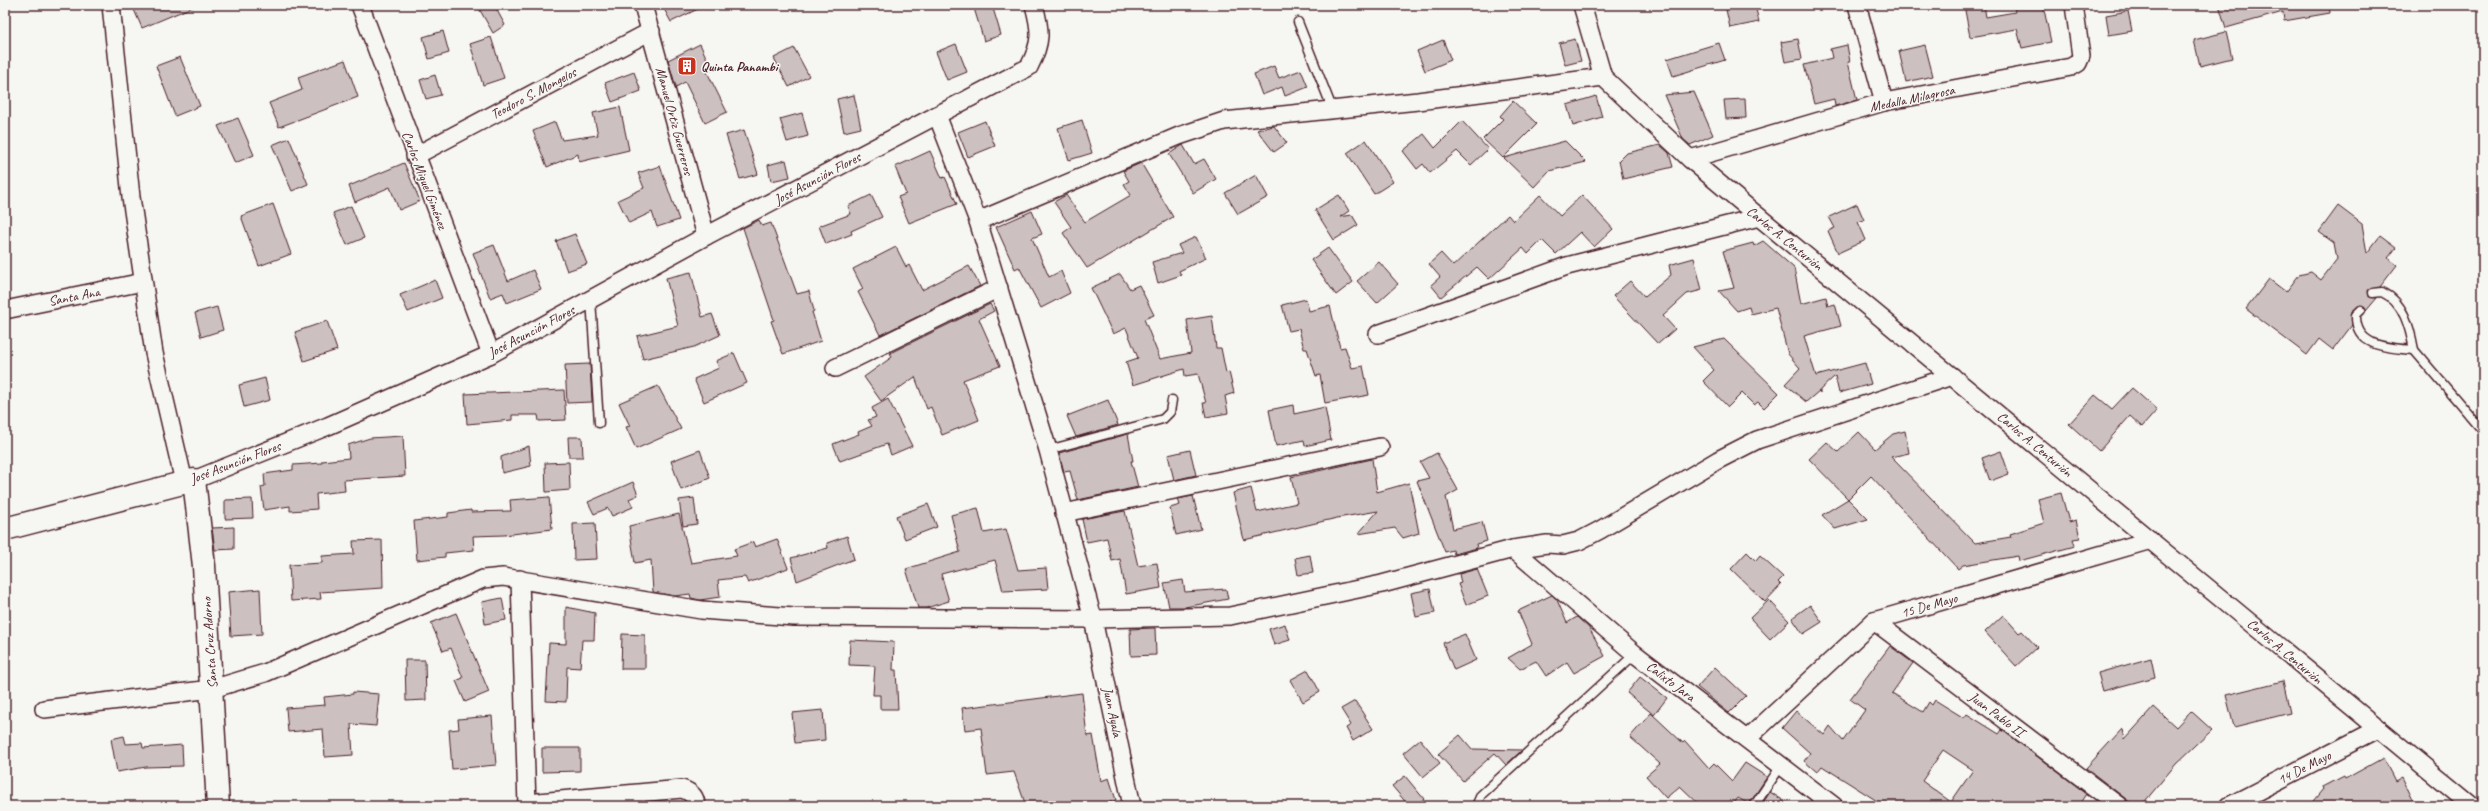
<svg xmlns="http://www.w3.org/2000/svg" width="2488" height="811" font-family="Caveat,sans-serif">
	<style>
		.building { fill: #ccc1c0; stroke: #4a1f2b; fill-rule: evenodd }
		.lines { fill: none; stroke-linecap: round; stroke-linejoin: round }
		.lane-casing { stroke: #4a1f2b; stroke-width: 11 }
		.street-casing { stroke: #4a1f2b; stroke-width: 20 }
		.secondary-casing { stroke: #4a1f2b; stroke-width: 25 }
		.lane { stroke: #f6f6f2; stroke-width: 8 }
		.street { stroke: #f6f6f2; stroke-width: 17 }
		.secondary { stroke: #f6f6f2; stroke-width: 22 }
		.labels { text-anchor: middle; stroke-width: 3; stroke-linejoin: round; paint-order: stroke }
		.poi-label { font-size: 14px; font-weight: bold; fill: #4a1f2b; stroke: #f6f6f2; text-anchor: start }
		.street-label { font-size: 14px; fill: #4a1f2b; stroke: #f6f6f2 }
	</style>
	<rect width="100%" height="100%" fill="#f6f6f2"/>
	<filter id="ink" filterUnits="userSpaceOnUse"><feTurbulence type="fractalNoise" baseFrequency=".025" numOctaves="2"/><feDisplacementMap in="SourceGraphic" scale="8" xChannelSelector="R" yChannelSelector="G"/><feConvolveMatrix kernelMatrix="1 2 1 2 8 2 1 2 1" color-interpolation-filters="sRGB"/></filter>
	<g filter="url(#ink)">
		<!-- building -->
		<g class="building">
			<polygon points="132,5 197,5 142,28"/>
			<polygon points="477,5 494,5 505,25 493,33"/>
			<polygon points="662,5 706,5 671,22"/>
			<polygon points="973,5 992,5 1001,35 984,41"/>
			<polygon points="1725,5 1755,5 1759,22 1730,28"/>
			<polygon points="1964,5 1984,5 1986,17 2015,12 2014,5 2043,5 2051,42 2022,48 2017,29 1970,37"/>
			<polygon points="2219,5 2329,5 2330,13 2284,21 2283,12 2226,28"/>
			<polygon points="2128,11 2132,31 2109,35 2106,15"/>
			<polygon points="443,31 449,53 429,59 423,37"/>
			<polygon points="2226,32 2232,58 2200,66 2194,40"/>
			<polygon points="491,37 504,78 483,85 470,44"/>
			<polygon points="1575,39 1581,61 1565,65 1559,43"/>
			<polygon points="1798,39 1802,59 1785,62 1781,42"/>
			<polygon points="1443,40 1451,60 1425,71 1417,51"/>
			<polygon points="1719,43 1725,60 1673,76 1667,59"/>
			<polygon points="700,44 712,70 707,72 727,112 705,123 685,82 676,87 668,60"/>
			<polygon points="956,44 967,72 947,80 936,52"/>
			<polygon points="1847,45 1850,62 1848,62 1857,100 1835,106 1834,99 1814,104 1804,65 1832,58 1830,49"/>
			<polygon points="1925,45 1933,76 1906,82 1899,51"/>
			<polygon points="794,48 809,76 789,87 774,58"/>
			<polygon points="180,57 200,106 175,116 156,66"/>
			<polygon points="345,60 358,97 279,127 269,103 302,90 298,77"/>
			<polygon points="1274,66 1279,78 1301,70 1308,87 1285,96 1282,87 1262,95 1254,74"/>
			<polygon points="634,72 641,91 612,102 605,83"/>
			<polygon points="435,75 441,95 426,99 420,80"/>
			<polygon points="1694,92 1713,135 1690,145 1683,139 1664,95"/>
			<polygon points="854,95 861,128 844,132 837,99"/>
			<polygon points="1596,96 1602,117 1573,126 1567,105"/>
			<polygon points="1745,99 1746,118 1726,119 1724,100"/>
			<polygon points="1513,101 1537,124 1503,158 1483,139 1503,119 1500,116"/>
			<polygon points="620,107 629,150 579,162 578,154 547,167 533,131 555,122 562,140 598,135 593,113"/>
			<polygon points="802,113 808,136 787,142 780,119"/>
			<polygon points="238,118 254,155 235,163 218,126"/>
			<polygon points="1082,120 1092,153 1069,160 1058,128"/>
			<polygon points="985,121 995,146 968,157 958,132"/>
			<polygon points="1462,121 1488,149 1471,165 1457,151 1430,173 1423,164 1417,169 1403,151 1424,134 1435,148"/>
			<polygon points="1274,126 1287,143 1274,152 1257,130"/>
			<polygon points="744,130 758,174 740,179 726,135"/>
			<polygon points="289,138 308,184 292,191 272,145"/>
			<polygon points="1366,140 1393,182 1374,194 1347,153"/>
			<polygon points="1565,141 1586,162 1549,171 1534,187 1504,158"/>
			<polygon points="1183,145 1194,164 1204,159 1216,179 1193,193 1169,154"/>
			<polygon points="1660,145 1669,153 1673,167 1623,179 1619,161 1627,153"/>
			<polygon points="930,151 942,178 945,177 957,204 909,223 898,197 906,194 895,167"/>
			<polygon points="786,160 790,177 771,181 768,165"/>
			<polygon points="404,163 420,201 399,210 390,187 355,202 349,186"/>
			<polygon points="1141,163 1173,217 1087,268 1063,233 1071,227 1054,202 1066,195 1085,222 1131,195 1124,184 1129,181 1123,171"/>
			<polygon points="660,166 679,220 657,227 652,212 629,223 618,200 644,188 638,173"/>
			<polygon points="1256,175 1268,197 1238,214 1225,193"/>
			<polygon points="871,195 882,217 851,231 852,234 826,244 819,226 851,214 848,206"/>
			<polygon points="1339,195 1349,211 1340,217 1352,215 1358,225 1334,240 1315,210"/>
			<polygon points="1540,195 1560,216 1582,195 1613,229 1594,247 1580,232 1556,254 1542,240 1528,254 1523,248 1489,279 1477,267 1441,297 1431,285 1440,277 1429,264 1441,253 1453,266 1508,215 1513,221"/>
			<polygon points="273,204 291,254 259,266 241,216"/>
			<polygon points="1857,204 1864,220 1858,222 1866,240 1838,253 1828,231 1835,228 1829,217"/>
			<polygon points="351,206 364,238 347,245 333,213"/>
			<polygon points="2338,206 2362,224 2367,253 2380,236 2396,248 2388,258 2397,265 2380,287 2368,290 2369,297 2377,298 2366,311 2362,305 2352,311 2352,325 2333,350 2319,339 2307,355 2246,309 2269,279 2286,292 2299,275 2311,272 2321,280 2337,259 2334,243 2319,232"/>
			<polygon points="1032,211 1042,234 1032,238 1049,277 1061,271 1070,293 1041,308 1019,267 1015,269 996,227"/>
			<polygon points="759,220 762,226 771,223 797,294 809,291 814,311 812,312 821,341 783,354 771,321 774,320 743,228"/>
			<polygon points="575,234 587,264 567,271 556,241"/>
			<polygon points="1196,237 1206,258 1179,271 1181,275 1158,283 1152,262 1182,253 1178,245"/>
			<polygon points="1763,241 1794,268 1801,304 1826,297 1828,306 1835,304 1841,326 1804,336 1816,376 1865,363 1871,384 1839,393 1835,376 1820,390 1820,393 1819,391 1806,402 1785,384 1800,368 1788,354 1776,308 1751,314 1749,307 1737,311 1719,291 1734,288 1723,251 1753,243 1754,246"/>
			<polygon points="494,245 508,281 533,270 541,289 507,303 503,293 490,298 473,253"/>
			<polygon points="896,247 906,267 909,265 922,290 969,266 980,286 880,335 858,292 863,289 853,269"/>
			<polygon points="1328,248 1353,282 1336,295 1311,260"/>
			<polygon points="1694,258 1702,290 1687,294 1663,316 1675,329 1658,344 1613,296 1630,281 1645,297 1671,275 1669,265"/>
			<polygon points="1379,262 1398,284 1377,303 1357,281"/>
			<polygon points="691,272 702,317 712,314 720,335 694,347 643,359 637,336 678,326 666,278"/>
			<polygon points="1120,274 1130,289 1139,285 1154,315 1144,319 1160,359 1191,353 1187,320 1212,316 1216,348 1221,348 1226,373 1229,372 1234,393 1225,396 1228,413 1206,417 1203,403 1206,403 1198,374 1185,376 1184,369 1133,385 1126,362 1138,358 1126,328 1113,334 1091,288"/>
			<polygon points="435,280 442,298 408,312 400,295"/>
			<polygon points="1306,299 1309,311 1330,306 1340,348 1345,347 1352,368 1363,366 1369,395 1325,403 1320,375 1316,376 1307,349 1304,349 1299,329 1289,331 1282,305"/>
			<polygon points="990,304 994,311 979,319 1000,366 963,380 979,420 942,435 931,407 927,409 915,377 881,401 864,377 892,357 890,353"/>
			<polygon points="217,307 223,330 201,337 195,313"/>
			<polygon points="327,321 337,350 304,361 295,332"/>
			<polygon points="1724,339 1779,393 1764,408 1758,402 1754,405 1742,393 1728,407 1703,381 1714,370 1693,347"/>
			<polygon points="734,353 747,383 704,402 694,379 719,368 716,361"/>
			<polygon points="590,364 592,402 567,403 565,365"/>
			<polygon points="265,378 270,400 244,407 239,385"/>
			<polygon points="658,386 681,429 636,449 626,427 630,426 619,403"/>
			<polygon points="2132,388 2157,410 2142,427 2130,416 2099,451 2069,424 2095,395 2112,409"/>
			<polygon points="564,390 566,420 539,421 538,415 512,415 512,420 467,424 465,394"/>
			<polygon points="888,399 912,446 891,455 887,444 840,461 833,444 859,434 858,432 872,426 868,420 876,417 872,408"/>
			<polygon points="1108,400 1118,425 1076,437 1067,416"/>
			<polygon points="1293,405 1294,414 1325,407 1331,440 1305,446 1304,440 1276,446 1269,410"/>
			<polygon points="1905,431 1909,453 1891,457 1975,543 2011,537 2010,534 2044,523 2038,499 2061,493 2069,522 2076,520 2080,538 2073,539 2075,546 2019,561 2018,556 1963,565 1958,569 1871,476 1848,499 1809,459 1827,442 1838,452 1859,432 1875,449 1893,434"/>
			<polygon points="1128,434 1133,461 1131,461 1138,487 1078,500 1070,471 1064,472 1059,453"/>
			<polygon points="403,436 405,476 344,480 345,491 316,494 317,509 290,511 290,506 264,510 261,487 265,486 264,474 293,470 293,465 322,463 322,461 349,458 348,445 370,438"/>
			<polygon points="568,437 582,437 583,457 569,457"/>
			<polygon points="529,446 531,466 502,473 501,457"/>
			<polygon points="700,450 710,478 681,490 671,461"/>
			<polygon points="1190,450 1196,475 1174,480 1168,455"/>
			<polygon points="2001,451 2009,474 1990,481 1982,458"/>
			<polygon points="1437,453 1458,490 1446,497 1453,529 1482,522 1487,541 1476,544 1477,548 1454,554 1453,550 1445,552 1417,481 1429,478 1420,462"/>
			<polygon points="1372,459 1377,492 1409,483 1419,533 1403,538 1395,528 1358,534 1378,511 1337,518 1244,540 1233,493 1251,488 1257,512 1297,503 1291,477"/>
			<polygon points="569,462 570,490 546,492 545,463"/>
			<polygon points="633,482 638,495 629,499 633,507 612,516 608,508 594,514 588,502"/>
			<polygon points="1193,496 1201,529 1176,535 1170,508 1180,505 1178,499"/>
			<polygon points="549,497 552,529 504,535 473,536 474,550 445,553 445,557 417,560 414,521 448,517 448,513 471,510 471,512 511,511 510,500"/>
			<polygon points="694,498 697,524 683,526 679,500"/>
			<polygon points="252,499 253,518 225,519 225,500"/>
			<polygon points="1848,499 1868,519 1835,529 1822,515"/>
			<polygon points="928,504 937,527 905,539 896,516"/>
			<polygon points="978,508 984,533 1006,529 1018,570 1046,568 1048,589 1003,591 995,560 941,574 949,601 926,608 918,608 906,569 960,552 951,515"/>
			<polygon points="1125,511 1138,566 1157,563 1161,588 1126,594 1120,559 1112,561 1107,538 1087,542 1082,519"/>
			<polygon points="679,514 691,563 737,556 734,549 753,542 755,547 777,539 788,568 748,583 745,577 718,580 720,597 700,600 691,598 690,594 675,596 653,592 651,560 635,563 629,526"/>
			<polygon points="595,523 597,559 574,560 573,524"/>
			<polygon points="234,527 234,549 215,550 212,528"/>
			<polygon points="847,536 854,559 797,581 791,558 828,548 827,543"/>
			<polygon points="382,540 383,588 320,592 321,599 291,601 289,565 322,563 322,556 354,554 353,541"/>
			<polygon points="1747,552 1756,561 1760,556 1783,577 1778,582 1781,585 1765,602 1731,569"/>
			<polygon points="1310,555 1313,573 1298,575 1295,558"/>
			<polygon points="1477,569 1488,596 1466,605 1458,584 1461,583 1459,574"/>
			<polygon points="1183,580 1185,592 1226,589 1228,599 1185,607 1169,607 1164,583"/>
			<polygon points="260,589 262,634 231,636 228,592"/>
			<polygon points="1430,589 1435,613 1416,617 1411,593"/>
			<polygon points="1552,595 1557,600 1567,623 1577,617 1589,628 1605,656 1574,673 1567,662 1546,676 1536,661 1520,669 1508,658 1532,644 1518,611"/>
			<polygon points="502,598 506,620 485,624 482,602"/>
			<polygon points="1769,600 1789,621 1770,639 1750,618"/>
			<polygon points="1810,605 1822,622 1803,634 1792,618"/>
			<polygon points="566,607 595,613 594,640 582,640 580,668 567,667 566,702 546,701 549,643 566,644"/>
			<polygon points="456,613 489,692 465,702 456,681 463,678 451,648 443,651 431,623"/>
			<polygon points="2003,615 2019,633 2022,631 2037,647 2016,666 1985,632"/>
			<polygon points="1285,624 1290,640 1274,645 1269,629"/>
			<polygon points="1155,628 1156,655 1131,656 1130,629"/>
			<polygon points="622,634 645,635 645,669 621,669"/>
			<polygon points="1465,634 1476,660 1454,670 1443,643"/>
			<polygon points="850,640 894,642 893,670 896,670 898,709 880,709 880,695 873,695 875,666 849,665"/>
			<path d="M1890,646L1913,663L1892,693L1923,712L1929,702L1932,705L1935,700L1964,718L1967,714L1999,734L2002,730L2087,794L2079,806H1885L1822,766L1817,772L1804,761L1810,753L1782,728L1796,711L1824,735L1830,726L1843,741L1865,710L1850,699ZM1943,750L1973,770L1951,802L1922,781Z"/>
			<polygon points="2151,658 2155,677 2103,691 2098,673"/>
			<polygon points="405,660 425,660 426,700 406,701"/>
			<polygon points="1715,667 1746,696 1729,713 1697,687"/>
			<polygon points="1308,670 1320,692 1303,702 1290,680"/>
			<polygon points="1640,677 1667,698 1654,715 1627,693"/>
			<polygon points="2283,681 2290,713 2234,727 2226,695"/>
			<polygon points="353,692 379,694 376,726 351,724 353,755 325,757 323,729 288,732 286,708 325,705 324,697 353,694"/>
			<polygon points="1082,693 1087,736 1093,735 1101,781 1109,778 1116,800 1097,806 1026,806 1014,772 987,775 981,728 965,730 962,708"/>
			<polygon points="1355,701 1373,729 1353,741 1346,728 1351,725 1341,709"/>
			<polygon points="2154,707 2176,727 2191,711 2212,730 2176,764 2141,806 2135,806 2086,768 2122,729 2124,740"/>
			<polygon points="823,710 825,740 795,743 792,713"/>
			<polygon points="1651,713 1683,743 1685,741 1709,768 1714,763 1732,781 1745,763 1767,777 1749,804 1738,798 1732,806 1701,806 1680,786 1666,798 1646,776 1660,764 1630,737"/>
			<polygon points="492,716 496,765 452,769 449,730 459,729 458,719"/>
			<polygon points="1460,735 1472,749 1522,750 1506,765 1495,753 1463,781 1438,754"/>
			<polygon points="124,736 126,744 142,743 143,748 182,745 183,766 146,767 117,772 111,739"/>
			<polygon points="1420,739 1440,763 1423,777 1403,753"/>
			<polygon points="542,748 580,748 580,771 542,772"/>
			<polygon points="2383,758 2395,781 2402,777 2414,802 2406,806 2310,806 2324,789 2323,787 2344,776 2345,779"/>
			<polygon points="1405,776 1424,799 1416,806 1409,806 1392,786"/>
			<polygon points="1770,792 1792,806 1761,806"/>
		</g>
		<g class="lines">
			<defs>
				<g id="lane">
					<polyline points="1298,22 1332,108"/>
					<polyline points="591,299 599,423"/>
					<path d="M2361,310L2356,315C2355,348 2390,348 2414,350C2410,328 2404,302 2382,292L2373,293"/>
					<polyline points="2414,350 2483,431"/>
					<polyline points="1048,450 1163,419 1170,412 1172,400"/>
					<polyline points="1476,806 1481,795 1635,654"/>
					<polyline points="1754,806 1781,766"/>
				</g>
				<g id="street">
					<polyline points="111,5 131,197 154,353 184,482"/>
					<polyline points="360,5 491,354"/>
					<polyline points="643,5 706,236"/>
					<polyline points="1582,5 1603,77"/>
					<polyline points="1857,5 1884,102"/>
					<polyline points="1603,77 1690,159 1759,217 2472,806"/>
					<polyline points="937,115 978,221 1048,450 1093,619 1132,806"/>
					<polyline points="415,156 651,31"/>
					<polyline points="1690,159 1884,102 2071,67 2078,63 2081,56 2074,5"/>
					<polyline points="978,221 1179,136 1224,121 1418,101 1603,77"/>
					<polyline points="5,310 143,282"/>
					<polyline points="1378,334 1567,266 1759,217"/>
					<polyline points="835,368 999,288"/>
					<path d="M194,480L328,426L491,354L706,236L1029,67C1042,42 1041,31 1034,5"/>
					<polyline points="1064,513 1380,447"/>
					<polyline points="1513,549 1635,654 1834,806"/>
					<polyline points="520,579 527,806"/>
					<polyline points="1874,621 2119,806"/>
					<polyline points="44,709 212,689 265,673 483,579 503,577 701,610 794,617 1093,619 1230,616 1382,584 1513,549 1547,544 1563,545 1579,541 1600,530 1718,460 1757,440 1952,376"/>
					<polyline points="1747,739 1874,621 2151,540"/>
					<path d="M527,803L682,789C691,792 696,796 696,806"/>
					<polyline points="2229,806 2378,729"/>
				</g>
				<polyline id="secondary" points="5,529 194,480 204,566 218,806"/>
			</defs>
			<!-- lane casing -->
			<use href="#lane" class="lane-casing"/>
			<!-- street casing -->
			<use href="#street" class="street-casing"/>
			<!-- secondary casing -->
			<use href="#secondary" class="secondary-casing"/>
			<!-- lane -->
			<use href="#lane" class="lane"/>
			<!-- street -->
			<use href="#street" class="street"/>
			<!-- secondary -->
			<use href="#secondary" class="secondary"/>
		</g>
	</g>
	<!-- icons -->
	<defs>
		<symbol id="building-square" viewBox="-11 -11 22 22"><rect x="-9" y="-9" width="18" height="18" rx="4" fill="#c8321e" stroke="#f6f6f2"/><path d="M-4-6H4V6H1V3H-1V6H-4ZM-2.5-4.3h1.7v1.8h-1.7ZM.8-4.3h1.7v1.8H.8ZM-2.5-1h1.7V.8h-1.7ZM.8-1h1.7V.8H.8Z" fill="#fff"/></symbol>
	</defs>
	<g fill-rule="evenodd">
		<use href="#building-square" x="676" y="55" width="22" height="22"/>
	</g>
	<g class="labels">
		<!-- poi labels -->
		<g class="poi-label">
			<text x="701" y="71">Quinta Panambi</text>
		</g>
		<!-- street labels -->
		<g class="street-label">
			<text transform="translate(533 93) rotate(-28)" y="5">Teodoro S. Mongelos</text>
			<text transform="translate(1912 98) rotate(-12)" y="5">Medalla Milagrosa</text>
			<text transform="translate(675 121) rotate(75)" y="5">Manuel Ortiz Guerreros</text>
			<text transform="translate(817 178) rotate(-28)" y="5">José Asunción Flores</text>
			<text transform="translate(425 180) rotate(69)" y="5">Carlos Miguel Giménez</text>
			<text transform="translate(1785 238) rotate(39)" y="5">Carlos A. Centurión</text>
			<text transform="translate(74 296) rotate(-11)" y="5">Santa Ana</text>
			<text transform="translate(531 331) rotate(-28)" y="5">José Asunción Flores</text>
			<text transform="translate(2035 444) rotate(40)" y="5">Carlos A. Centurión</text>
			<text transform="translate(235 462) rotate(-21)" y="5">José Asunción Flores</text>
			<text transform="translate(1929 605) rotate(-16)" y="5">15 De Mayo</text>
			<text transform="translate(209 643) rotate(-94)" y="5">Santa Cruz Adorno</text>
			<text transform="translate(2285 651) rotate(40)" y="5">Carlos A. Centurión</text>
			<text transform="translate(1671 681) rotate(37)" y="5">Calixto Jara</text>
			<text transform="translate(1113 712) rotate(78)" y="5">Juan Ayala</text>
			<text transform="translate(1997 714) rotate(37)" y="5">Juan Pablo II</text>
			<text transform="translate(2304 767) rotate(-27)" y="5">14 De Mayo</text>
		</g>
	</g>
	<!-- margin -->
	<rect width="2488" height="811" fill="none" stroke="#f6f6f2" stroke-width="20"/>
	<rect x="10" y="10" width="2468" height="791" fill="none" stroke="#4a1f2b" stroke-width="1.5" filter="url(#ink)"/>
</svg>
